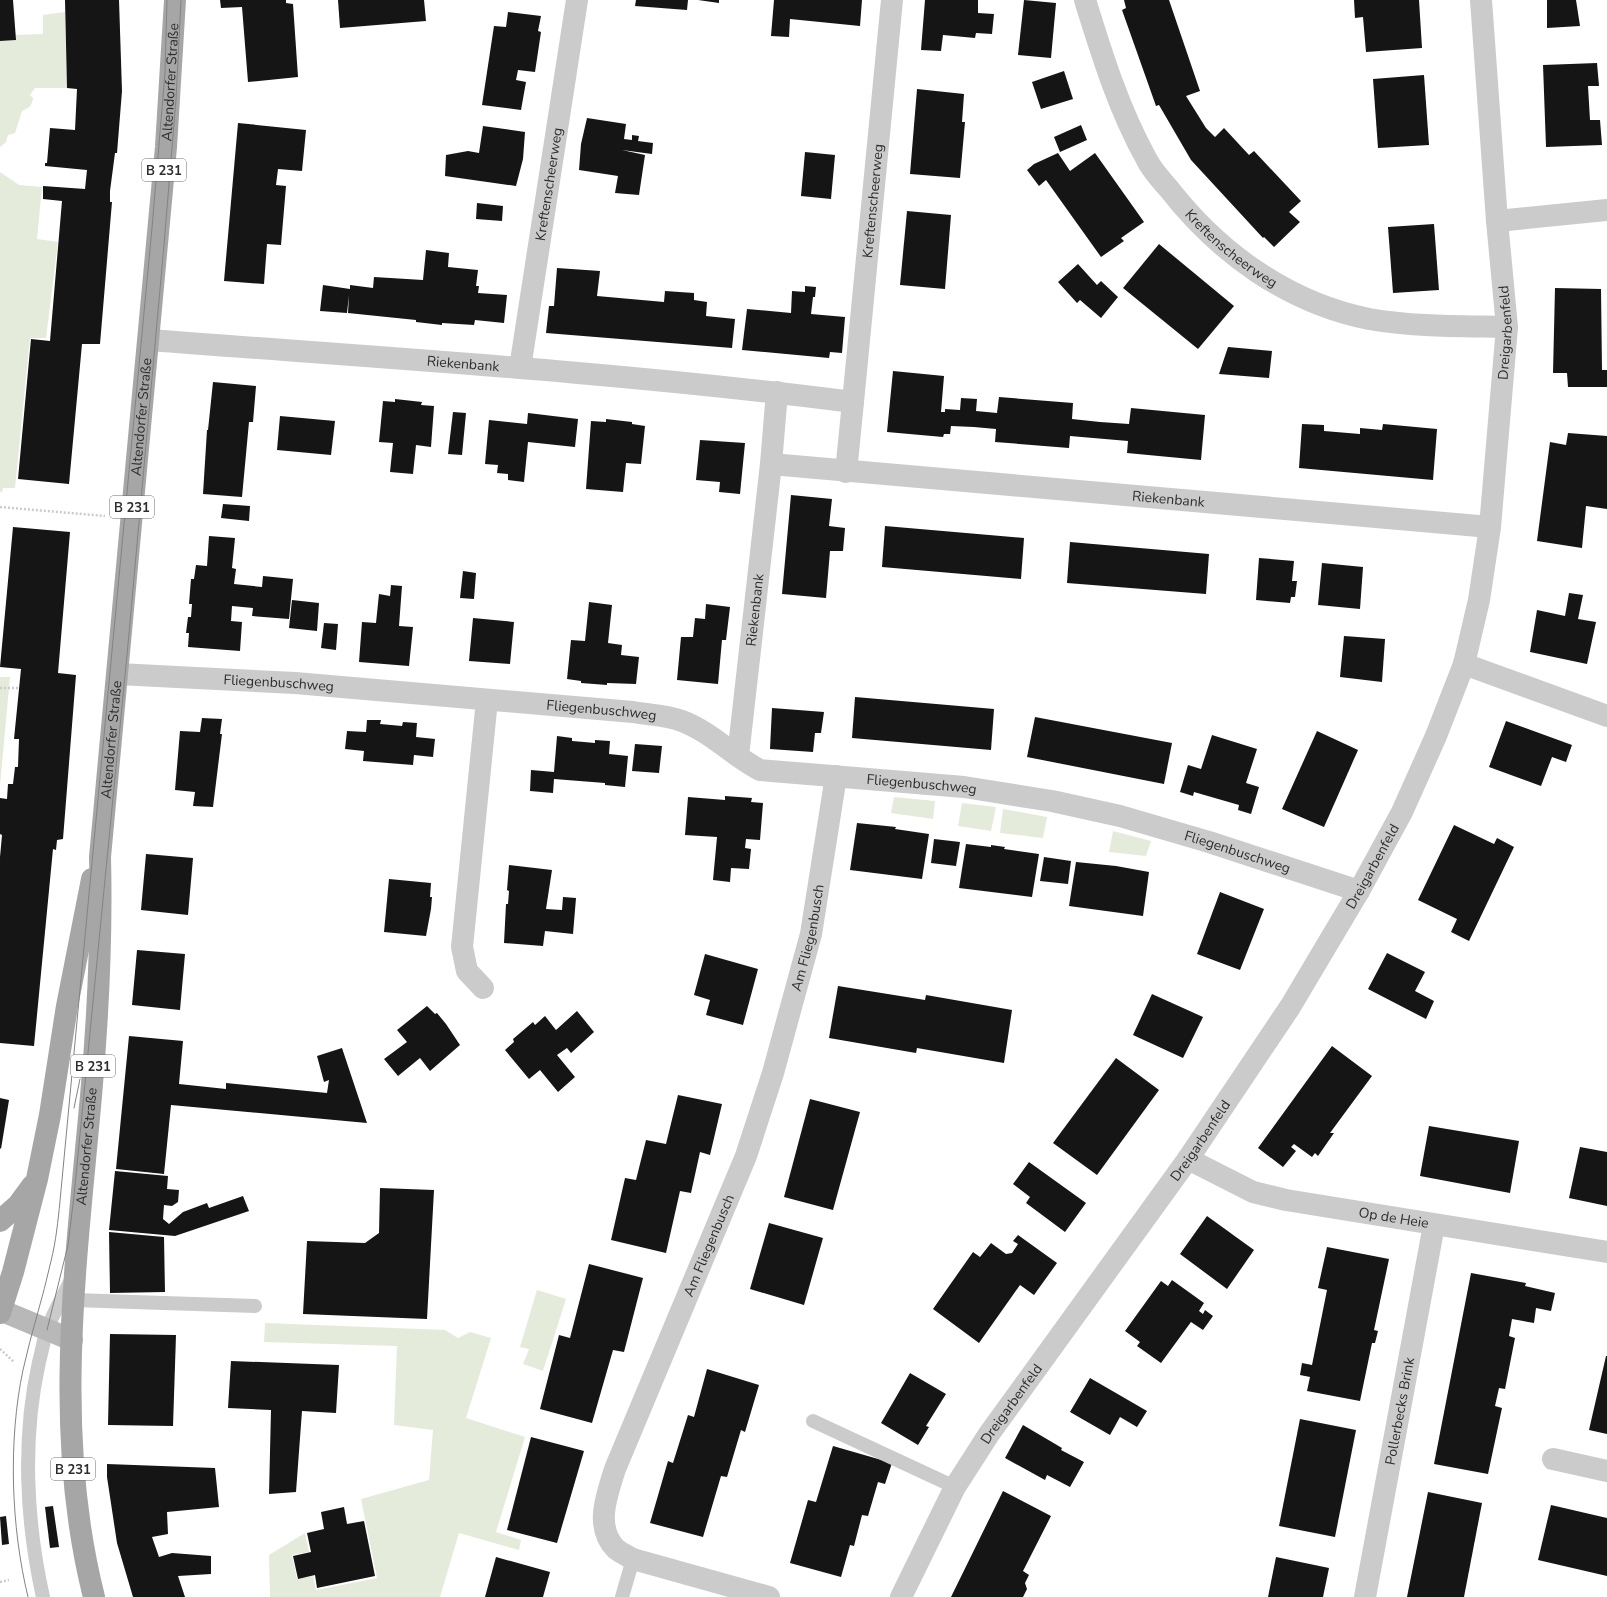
<svg xmlns="http://www.w3.org/2000/svg" width="1607" height="1597" font-family="'Nunito Sans',sans-serif">
	<style>
		.green { fill: #e4ebdb }
		.building { fill: #151515 }
		.lines { fill: none; stroke-linecap: round; stroke-linejoin: round }
		.path { stroke: #cbcbcb; stroke-width: 2.5; stroke-dasharray: 2 2; stroke-linecap: butt }
		.lane { stroke: #cbcbcb; stroke-width: 14 }
		.street { stroke: #cbcbcb; stroke-width: 22 }
		.secondary { stroke: #b8b8b8; stroke-width: 22 }
		.primary { stroke: #a6a6a6; stroke-width: 22 }
		.tram { stroke: #838383; stroke-width: 1 }
		.labels { text-anchor: middle; stroke-width: 4; stroke-linejoin: round; paint-order: stroke }
		.shield { fill: #fff; stroke: #6d6d6d; stroke-width: 1 }
		.shield-label { font-size: 13px; font-weight: bold; fill: #2e2e2e }
		.street-label { font-size: 14px; fill: #2e2e2e; stroke: #fff }
	</style>
	<rect width="100%" height="100%" fill="#fff"/>
	<!-- green -->
	<g class="green">
		<path d="M65,12L67,88H35L30,95L33,98C32,106 29,108 22,111L15,133L8,135L6,142L0,147V41L15,40V35L43,34V15Z"/>
		<polygon points="0,172 19,185 42,187 37,239 58,242 46,338 30,338 15,488 3,488 2,492 0,492"/>
		<polygon points="0,677 10,677 0,786"/>
		<polygon points="894,797 935,801 933,819 891,813"/>
		<polygon points="962,803 996,807 991,831 958,826"/>
		<polygon points="1003,809 1047,817 1043,838 1000,833"/>
		<polygon points="1113,831 1151,841 1146,856 1109,852"/>
		<polygon points="537,1290 566,1299 543,1371 523,1364 529,1349 520,1347"/>
		<polygon points="265,1323 445,1330 458,1338 470,1332 491,1338 466,1418 525,1437 496,1532 521,1540 519,1550 459,1533 440,1597 270,1597 269,1555 305,1533 309,1552 292,1555 297,1579 313,1576 316,1590 377,1578 361,1499 429,1480 433,1430 394,1425 397,1346 264,1342"/>
	</g>
	<!-- building -->
	<g class="building">
		<polygon points="0,0 13,0 16,40 0,41"/>
		<polygon points="65,0 119,0 122,91 117,153 115,153 110,191 110,202 112,202 100,344 82,344 69,484 18,479 31,339 50,341 62,201 43,199 43,186 85,189 87,170 45,166 45,163 47,163 50,128 75,130 77,89 67,88"/>
		<polygon points="220,0 286,0 286,3 293,4 298,77 248,82 242,7 221,8"/>
		<polygon points="338,0 424,0 426,21 340,28"/>
		<polygon points="636,0 688,0 687,10 635,6"/>
		<polygon points="698,0 719,0 719,3"/>
		<polygon points="774,0 862,0 860,26 790,19 789,37 771,36"/>
		<polygon points="925,0 978,0 978,13 994,14 992,34 976,33 975,38 943,35 941,51 921,50"/>
		<polygon points="1024,0 1056,3 1051,58 1018,55"/>
		<polygon points="1124,0 1169,0 1200,91 1186,96 1206,128 1215,137 1224,128 1249,155 1254,151 1301,201 1289,212 1300,222 1274,247 1264,237 1263,238 1191,160 1159,105 1156,106 1122,10 1126,8"/>
		<polygon points="1354,0 1419,0 1422,48 1366,52 1363,17 1355,18"/>
		<polygon points="1547,0 1576,0 1580,26 1547,28"/>
		<polygon points="508,12 541,16 538,31 541,32 535,72 518,70 516,80 526,82 521,110 482,105 494,26 506,27"/>
		<polygon points="1597,63 1599,86 1588,86 1590,120 1600,120 1602,145 1546,147 1543,65"/>
		<polygon points="1064,71 1073,99 1041,109 1032,82"/>
		<polygon points="1424,75 1429,145 1378,148 1373,79"/>
		<polygon points="917,89 964,94 962,122 965,122 960,178 910,174"/>
		<polygon points="587,118 626,124 624,139 632,140 632,135 639,136 638,141 653,143 652,154 622,150 645,155 639,195 615,193 618,176 579,170 581,144"/>
		<polygon points="238,123 306,130 302,171 278,169 276,185 286,186 281,245 267,244 264,284 224,281"/>
		<polygon points="1081,125 1087,140 1060,152 1054,137"/>
		<polygon points="483,126 525,132 523,159 516,186 445,176 446,155 468,151 479,153"/>
		<polygon points="805,152 835,155 831,199 801,196"/>
		<polygon points="1058,153 1070,171 1095,153 1144,222 1121,238 1124,241 1101,257 1046,180 1039,186 1027,170 1034,164"/>
		<polygon points="477,203 503,206 502,221 476,219"/>
		<polygon points="907,211 951,215 945,289 900,285"/>
		<polygon points="1434,224 1439,290 1393,293 1388,227"/>
		<polygon points="1159,244 1234,306 1198,349 1123,288"/>
		<polygon points="426,250 449,253 448,267 478,270 476,286 479,286 478,293 507,295 504,323 475,320 474,325 442,323 442,325 416,322 416,320 348,313 349,295 347,313 320,311 323,285 350,289 350,285 373,288 374,277 423,280"/>
		<polygon points="1078,264 1097,285 1101,281 1118,297 1101,318 1080,300 1077,303 1058,282"/>
		<polygon points="557,268 600,271 597,296 664,302 665,291 694,293 694,300 707,302 706,316 735,319 732,348 546,333 549,306 554,306"/>
		<polygon points="805,286 816,287 815,297 813,297 811,314 845,317 842,353 830,352 829,358 742,350 747,309 791,313 792,291 805,292"/>
		<polygon points="1555,288 1601,289 1602,370 1607,370 1607,387 1568,387 1567,373 1553,373"/>
		<polygon points="1228,347 1272,351 1269,378 1219,374"/>
		<polygon points="893,371 944,376 941,412 945,412 945,409 960,410 961,398 977,399 976,411 997,413 999,397 1073,403 1072,419 1100,422 1129,424 1131,408 1205,415 1201,460 1127,453 1128,441 1070,436 1069,448 995,442 996,429 974,427 951,426 950,434 944,434 943,437 887,432"/>
		<polygon points="213,382 256,386 253,422 249,422 242,497 203,494 207,430 208,430"/>
		<polygon points="395,399 422,402 421,405 434,406 431,447 416,445 413,474 390,472 393,443 379,442 383,401 395,402"/>
		<polygon points="453,412 466,413 462,455 448,454"/>
		<polygon points="528,413 578,419 575,447 528,442 524,482 508,480 508,474 497,473 498,465 485,464 489,420 527,424"/>
		<polygon points="280,416 335,421 331,455 277,450"/>
		<polygon points="606,419 632,422 632,424 645,426 641,464 626,463 623,492 586,489 591,421 606,422"/>
		<polygon points="1302,424 1324,425 1324,431 1360,434 1360,428 1382,430 1383,424 1437,429 1433,480 1299,468"/>
		<polygon points="1568,433 1607,436 1607,509 1586,506 1582,548 1537,541 1550,442 1566,445"/>
		<polygon points="700,440 745,443 740,494 719,492 720,482 696,480"/>
		<polygon points="791,495 832,499 829,526 845,528 843,551 830,551 826,598 782,594"/>
		<polygon points="223,504 250,506 249,521 221,518"/>
		<polygon points="885,526 1024,538 1021,579 882,567"/>
		<polygon points="13,527 70,532 58,673 76,675 63,839 57,840 56,850 53,849 34,1046 0,1043 0,857 2,835 0,834 0,798 7,799 8,784 13,784 15,767 18,767 19,739 14,739 21,669 0,667"/>
		<polygon points="209,536 235,538 232,568 236,569 234,584 262,587 263,576 293,579 289,619 252,616 253,608 232,606 231,621 242,622 240,651 188,647 189,633 186,633 188,617 191,617 192,604 189,604 191,579 194,579 196,565 207,566"/>
		<polygon points="1070,542 1209,554 1206,594 1067,583"/>
		<polygon points="1259,558 1294,561 1292,581 1297,581 1295,597 1291,597 1290,603 1256,600"/>
		<polygon points="1322,563 1363,567 1360,609 1318,605"/>
		<polygon points="463,571 476,573 474,599 460,598"/>
		<polygon points="391,585 402,586 399,626 413,627 409,666 359,662 362,622 376,623 379,594 390,596"/>
		<polygon points="1569,593 1583,595 1578,619 1596,622 1587,664 1530,652 1537,610 1565,616"/>
		<polygon points="292,600 319,603 317,631 289,628"/>
		<polygon points="589,602 612,605 608,643 622,645 621,655 639,657 636,684 607,683 607,685 581,683 581,681 567,679 571,640 585,641"/>
		<polygon points="706,604 730,607 726,640 722,640 718,684 677,680 681,637 693,637 695,618 705,619"/>
		<polygon points="473,618 514,622 510,664 469,661"/>
		<polygon points="324,623 338,624 336,650 321,648"/>
		<polygon points="1344,636 1385,639 1382,682 1340,677"/>
		<polygon points="855,697 994,709 991,750 852,738"/>
		<polygon points="772,708 824,712 821,733 815,733 813,752 770,749"/>
		<polygon points="1035,717 1172,743 1164,784 1027,757"/>
		<polygon points="202,718 222,719 220,734 222,734 213,807 193,806 195,792 175,790 180,731 200,732"/>
		<polygon points="367,720 381,720 380,724 402,726 403,722 417,723 416,737 435,739 433,757 414,755 413,765 363,761 364,751 345,749 347,731 366,732"/>
		<polygon points="1506,721 1572,745 1566,762 1552,757 1541,786 1489,767"/>
		<polygon points="1317,731 1358,750 1324,827 1282,809"/>
		<polygon points="1212,735 1257,749 1246,783 1259,787 1251,814 1238,810 1239,805 1194,792 1193,796 1180,792 1188,765 1201,769"/>
		<polygon points="557,736 572,738 572,741 584,742 595,743 595,740 610,741 609,754 628,756 625,787 605,785 605,783 554,779 553,793 530,791 531,770 554,772"/>
		<polygon points="635,744 662,746 659,773 632,771"/>
		<polygon points="725,796 752,798 751,802 763,803 760,840 746,839 745,848 751,849 749,869 731,868 730,882 713,880 717,837 685,835 688,797 725,800"/>
		<polygon points="857,823 896,827 895,829 929,834 922,879 850,870"/>
		<polygon points="1454,825 1494,844 1497,838 1514,847 1469,941 1451,932 1457,919 1418,900"/>
		<polygon points="934,839 960,842 956,866 931,863"/>
		<polygon points="966,844 991,847 991,845 1005,847 1004,849 1039,854 1032,897 959,888"/>
		<polygon points="146,854 193,858 188,915 141,910"/>
		<polygon points="1044,857 1071,861 1068,884 1040,881"/>
		<polygon points="1076,862 1116,866 1149,872 1143,916 1069,906"/>
		<polygon points="509,865 552,870 546,909 562,910 563,897 576,898 573,934 545,931 543,946 504,943 506,904 508,904 509,891 507,890"/>
		<polygon points="389,879 431,883 430,897 432,897 431,909 426,936 384,932"/>
		<polygon points="1220,892 1264,909 1240,970 1197,954"/>
		<polygon points="137,950 185,954 180,1010 132,1005"/>
		<polygon points="1387,953 1425,972 1415,991 1434,1001 1426,1019 1368,989"/>
		<polygon points="705,954 758,969 743,1025 706,1015 710,1000 694,995"/>
		<polygon points="838,986 925,1000 926,995 1012,1010 1004,1063 917,1048 916,1053 829,1038"/>
		<polygon points="1152,994 1203,1017 1183,1058 1133,1035"/>
		<polygon points="427,1006 435,1014 437,1013 446,1024 460,1045 430,1071 420,1058 398,1076 384,1059 407,1042 397,1030"/>
		<polygon points="577,1011 594,1032 571,1053 567,1048 557,1055 575,1077 558,1092 540,1070 529,1079 505,1050 514,1042 513,1039 533,1022 535,1025 545,1016 556,1030"/>
		<polygon points="129,1036 183,1041 179,1084 226,1089 226,1083 327,1093 329,1080 324,1082 317,1056 342,1048 367,1123 171,1105 164,1174 116,1169"/>
		<polygon points="1332,1046 1372,1076 1330,1133 1334,1133 1318,1156 1315,1153 1312,1157 1294,1144 1291,1147 1296,1151 1283,1167 1258,1148"/>
		<polygon points="1116,1058 1159,1090 1097,1175 1053,1143"/>
		<polygon points="678,1095 722,1104 710,1155 700,1152 691,1193 680,1191 666,1253 611,1240 625,1178 636,1180 646,1140 666,1144"/>
		<polygon points="0,1098 9,1100 1,1149 0,1148"/>
		<polygon points="810,1099 860,1112 833,1210 784,1197"/>
		<polygon points="1429,1126 1519,1141 1510,1193 1420,1176"/>
		<polygon points="1580,1147 1607,1152 1607,1206 1569,1198"/>
		<polygon points="1029,1162 1086,1203 1065,1232 1026,1203 1030,1197 1013,1184"/>
		<polygon points="115,1171 168,1176 167,1189 179,1190 178,1202 172,1206 164,1205 163,1219 169,1224 183,1212 207,1203 209,1208 243,1196 249,1211 175,1236 109,1230"/>
		<polygon points="380,1188 434,1190 427,1319 303,1314 307,1241 365,1243 379,1233"/>
		<polygon points="1207,1216 1254,1250 1227,1289 1180,1254"/>
		<polygon points="769,1223 823,1238 804,1305 750,1289"/>
		<polygon points="109,1232 164,1237 165,1292 110,1293"/>
		<polygon points="1018,1235 1057,1263 1034,1295 1020,1285 979,1343 933,1309 973,1252 980,1257 991,1243 1006,1254 1012,1253 1018,1244 1013,1241"/>
		<polygon points="1327,1247 1389,1259 1374,1330 1378,1331 1375,1343 1372,1343 1360,1401 1307,1391 1310,1377 1300,1375 1302,1363 1312,1365 1327,1290 1318,1288"/>
		<polygon points="589,1264 643,1278 624,1352 613,1350 592,1423 540,1409 559,1335 570,1338"/>
		<polygon points="1471,1273 1526,1283 1525,1286 1555,1293 1551,1311 1536,1308 1534,1323 1512,1319 1509,1336 1515,1338 1505,1389 1499,1388 1495,1406 1502,1408 1488,1474 1434,1464"/>
		<polygon points="1172,1280 1204,1303 1199,1311 1203,1314 1205,1310 1213,1316 1203,1330 1191,1322 1161,1363 1137,1346 1140,1342 1125,1331 1161,1281 1168,1286"/>
		<polygon points="110,1334 176,1335 173,1426 108,1425"/>
		<polygon points="1606,1356 1607,1356 1607,1434 1589,1430"/>
		<polygon points="231,1361 339,1365 336,1413 302,1411 296,1492 269,1494 271,1410 228,1408"/>
		<polygon points="707,1369 759,1385 745,1432 741,1430 727,1477 721,1476 703,1537 650,1523 668,1461 673,1463 688,1415 694,1417"/>
		<polygon points="910,1373 946,1394 926,1426 929,1427 918,1445 881,1423"/>
		<polygon points="1090,1378 1147,1411 1137,1427 1120,1417 1110,1435 1070,1412"/>
		<polygon points="1300,1419 1356,1430 1335,1537 1279,1526"/>
		<polygon points="1023,1425 1062,1448 1061,1450 1084,1462 1070,1487 1047,1475 1045,1480 1005,1458"/>
		<polygon points="531,1437 584,1451 557,1543 507,1530"/>
		<polygon points="833,1446 892,1463 885,1484 878,1482 868,1516 862,1515 854,1546 850,1545 841,1577 790,1563 808,1500 816,1502"/>
		<polygon points="107,1464 215,1468 219,1507 167,1512 168,1534 152,1537 159,1557 172,1553 211,1556 211,1574 178,1576 185,1597 133,1597 117,1543 107,1477"/>
		<polygon points="1003,1491 1051,1516 1023,1571 1029,1575 1025,1583 1027,1589 1023,1597 951,1597"/>
		<polygon points="1428,1492 1482,1503 1464,1597 1407,1597"/>
		<polygon points="1551,1505 1607,1518 1607,1576 1538,1560"/>
		<polygon points="53,1506 59,1547 50,1548 45,1507"/>
		<polygon points="344,1507 347,1524 364,1521 375,1576 317,1588 315,1575 298,1579 293,1556 311,1552 307,1533 324,1529 321,1512"/>
		<polygon points="6,1516 9,1544 2,1545 0,1517"/>
		<polygon points="496,1557 550,1572 543,1597 485,1597"/>
		<polygon points="1276,1557 1329,1568 1323,1597 1268,1597"/>
	</g>
	<g class="lines">
		<!-- path -->
		<g class="path">
			<polyline points="0,507 105,516"/>
			<polyline points="0,688 19,688"/>
			<polyline points="0,1349 14,1362"/>
			<polyline points="0,1582 9,1580"/>
		</g>
		<!-- lane -->
		<g class="lane">
			<polyline points="73,1300 255,1306"/>
			<polyline points="813,1421 955,1487"/>
			<path d="M43,1597C26,1521 22,1438 39,1362C42,1351 44,1339 47,1329C54,1312 63,1296 71,1280"/>
			<polyline points="622,1597 633,1559"/>
		</g>
		<!-- street -->
		<g class="street">
			<path id="s1" d="M1085,0C1102,55 1119,110 1147,160C1152,170 1161,180 1169,189C1219,253 1288,303 1369,319C1415,327 1461,326 1507,327"/>
			<polyline points="1497,221 1607,210"/>
			<path id="s2" d="M149,340C384,358 620,372 853,402L846,472"/>
			<path id="s3" d="M520,368L577,0"/>
			<path id="s4" d="M853,402L892,0"/>
			<path id="s5" d="M771,464L1490,527"/>
			<polyline points="1464,664 1607,716"/>
			<path id="s6" d="M118,674L295,683L633,712C649,715 667,715 682,721C711,732 733,756 760,770L964,787L1052,801L1120,816L1209,842L1359,891"/>
			<path id="s7" d="M738,756L771,464L777,392"/>
			<polyline points="483,988 467,971 462,947 487,700"/>
			<path id="s8" d="M1188,1159L1253,1192L1286,1200L1607,1252"/>
			<polyline points="1553,1459 1607,1471"/>
			<path id="s9" d="M769,1597L633,1559C628,1556 621,1553 616,1549C594,1527 607,1495 615,1469L746,1156L773,1073L811,934L836,776"/>
			<path id="s10" d="M901,1597L955,1487L989,1434L1188,1159L1290,1007L1359,891L1402,812L1436,736L1464,664L1479,600L1490,527L1507,327L1497,221L1481,0"/>
			<path id="s11" d="M1365,1597L1434,1225"/>
		</g>
		<!-- secondary -->
		<polyline class="secondary" points="0,1310 72,1340"/>
		<!-- primary -->
		<g class="primary">
			<polyline points="0,1221 18,1205 32,1186"/>
			<polyline points="0,1313 13,1272 37,1179 50,1115 67,1006 92,879"/>
			<path id="s12" d="M94,1597C52,1432 76,1263 91,1096C98,1017 102,937 100,857L166,147L175,0"/>
		</g>
		<!-- tram -->
		<g class="tram">
			<polyline points="74,1108 80,1079"/>
			<polyline points="47,1330 68,1245 74,1196 127,655 164,245 176,99 181,0"/>
			<path d="M28,1597C11,1527 8,1441 23,1370C31,1333 43,1298 51,1261C56,1241 58,1221 60,1201L152,228L165,73L167,0"/>
		</g>
	</g>
	<g class="labels">
		<!-- shield labels -->
		<g class="shield">
			<rect x="142" y="159" width="44" height="22" rx="3"/>
			<rect x="110" y="496" width="44" height="22" rx="3"/>
			<rect x="71" y="1055" width="44" height="22" rx="3"/>
			<rect x="51" y="1458" width="44" height="22" rx="3"/>
		</g>
		<g class="shield-label">
			<text x="164" y="175">B 231</text>
			<text x="132" y="512">B 231</text>
			<text x="93" y="1071">B 231</text>
			<text x="73" y="1474">B 231</text>
		</g>
		<!-- street labels -->
		<g class="street-label">
			<text dy="5" stroke="none"><textPath href="#s12" startOffset="1521">Altendorfer Straße</textPath></text>
			<text dy="5" stroke="none"><textPath href="#s3" startOffset="186">Kreftenscheerweg</textPath></text>
			<text dy="5" stroke="none"><textPath href="#s4" startOffset="202">Kreftenscheerweg</textPath></text>
			<text dy="5" stroke="none"><textPath href="#s1" startOffset="295">Kreftenscheerweg</textPath></text>
			<text dy="5" stroke="none"><textPath href="#s10" startOffset="1428">Dreigarbenfeld</textPath></text>
			<text dy="5" stroke="none"><textPath href="#s2" startOffset="315">Riekenbank</textPath></text>
			<text dy="5" stroke="none"><textPath href="#s12" startOffset="1185">Altendorfer Straße</textPath></text>
			<text dy="5" stroke="none"><textPath href="#s5" startOffset="399">Riekenbank</textPath></text>
			<text dy="5" stroke="none"><textPath href="#s7" startOffset="147">Riekenbank</textPath></text>
			<text dy="5" stroke="none"><textPath href="#s6" startOffset="161">Fliegenbuschweg</textPath></text>
			<text dy="5" stroke="none"><textPath href="#s6" startOffset="485">Fliegenbuschweg</textPath></text>
			<text dy="5" stroke="none"><textPath href="#s12" startOffset="861">Altendorfer Straße</textPath></text>
			<text dy="5" stroke="none"><textPath href="#s6" startOffset="821">Fliegenbuschweg</textPath></text>
			<text dy="5" stroke="none"><textPath href="#s6" startOffset="1145">Fliegenbuschweg</textPath></text>
			<text dy="5" stroke="none"><textPath href="#s10" startOffset="871">Dreigarbenfeld</textPath></text>
			<text dy="5" stroke="none"><textPath href="#s9" startOffset="812">Am Fliegenbusch</textPath></text>
			<text dy="5" stroke="none"><textPath href="#s10" startOffset="547">Dreigarbenfeld</textPath></text>
			<text dy="5" stroke="none"><textPath href="#s12" startOffset="453">Altendorfer Straße</textPath></text>
			<text dy="5" stroke="none"><textPath href="#s8" startOffset="216">Op de Heie</textPath></text>
			<text dy="5" stroke="none"><textPath href="#s9" startOffset="488">Am Fliegenbusch</textPath></text>
			<text dy="5" stroke="none"><textPath href="#s10" startOffset="223">Dreigarbenfeld</textPath></text>
			<text dy="5" stroke="none"><textPath href="#s11" startOffset="189">Pollerbecks Brink</textPath></text>
		</g>
	</g>
</svg>
